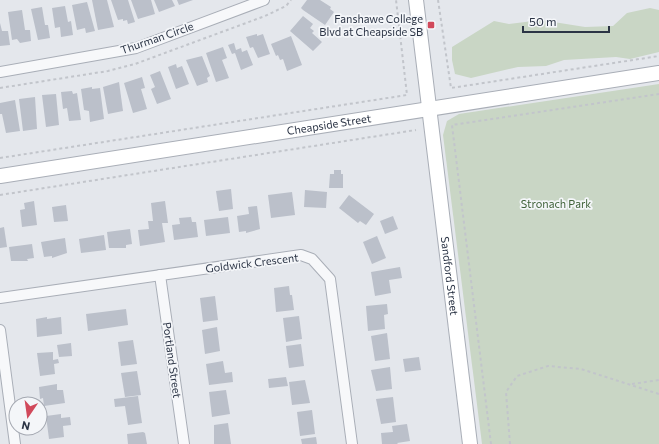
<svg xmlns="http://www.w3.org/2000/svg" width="659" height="444" font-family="Commissioner,sans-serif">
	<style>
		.green { fill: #c9d6c5 }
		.building { fill: #bbc0ca }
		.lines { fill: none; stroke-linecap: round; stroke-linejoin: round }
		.street-casing { stroke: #a9aeb7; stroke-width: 12 }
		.secondary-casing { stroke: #a9aeb7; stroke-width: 16 }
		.path { stroke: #c2c5cb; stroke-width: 2; stroke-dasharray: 3 3; stroke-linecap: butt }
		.street { stroke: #f7f8fa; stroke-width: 10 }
		.secondary { stroke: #fff; stroke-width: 14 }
		.poi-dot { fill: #d1495b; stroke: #f4f6f9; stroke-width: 1.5 }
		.labels { text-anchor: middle; stroke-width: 3.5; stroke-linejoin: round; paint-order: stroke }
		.poi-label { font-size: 11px; fill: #2b3445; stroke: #f4f6f9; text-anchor: end }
		.street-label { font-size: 11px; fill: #2b3445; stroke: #f4f6f9 }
		.park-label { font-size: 11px; fill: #3f6138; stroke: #f4f6f9 }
	</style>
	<rect width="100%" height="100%" fill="#e4e7ec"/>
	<!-- green -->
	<g class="green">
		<polygon points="650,8 659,10 659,52 630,59 616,57 564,60 546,66 518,67 471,78 455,74 452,60 452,47 494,21 509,24 541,20 585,27 613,26 627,13"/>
		<polygon points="659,84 659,444 482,444 443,135 447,121 459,114"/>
	</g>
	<!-- building -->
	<g class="building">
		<polygon points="92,0 107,0 114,27 98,30"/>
		<polygon points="111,0 128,0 135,22 128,24 127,20 123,21 123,19 118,20"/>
		<polygon points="131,0 151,0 155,14 138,19"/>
		<polygon points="154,0 172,0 175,6 159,12"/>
		<polygon points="177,0 193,0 179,5"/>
		<polygon points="307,0 320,0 331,7 330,9 334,12 325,25 303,10 301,8"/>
		<polygon points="87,2 95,31 86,33 85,28 77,30 72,5"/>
		<polygon points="65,6 68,22 71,21 73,35 61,37 60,27 55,28 52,8"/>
		<polygon points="42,7 45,25 48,25 50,38 38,40 31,9"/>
		<polygon points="22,10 25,30 30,30 31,41 20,43 17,39 12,40 8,12"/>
		<polygon points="303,16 313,24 310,28 314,31 312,33 322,42 313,51 290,31"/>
		<polygon points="0,23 2,31 8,31 10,45 0,46"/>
		<polygon points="257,34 257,36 263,34 270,54 258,58 253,47 250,48 246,37"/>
		<polygon points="291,36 302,65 287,71 283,59 280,60 278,55 276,56 271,44"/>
		<polygon points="234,43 236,50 241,48 242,52 247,50 253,65 241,70 235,53 232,54 228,45"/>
		<polygon points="223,47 227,58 222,60 229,78 216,82 206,53"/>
		<polygon points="202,56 210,76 207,78 208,82 197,86 186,60"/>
		<polygon points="176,64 177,68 182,66 189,84 176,89 168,67"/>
		<polygon points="160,71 171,99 157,104 151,89 155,87 150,75"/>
		<polygon points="142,77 145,88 141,89 147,109 133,113 124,83"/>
		<polygon points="119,82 123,111 108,114 103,87"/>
		<polygon points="92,87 92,89 100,88 104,119 90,122 89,111 84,110 81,89"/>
		<polygon points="72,91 73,94 77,93 81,120 69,121 67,108 63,109 61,92"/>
		<polygon points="56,94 59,125 46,127 42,95"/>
		<polygon points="35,97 37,129 23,131 19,99"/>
		<polygon points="15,100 20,131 6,133 2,114 0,114 0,103"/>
		<polygon points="334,170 341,170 341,174 343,174 343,188 329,188 330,174 334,174"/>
		<polygon points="231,189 233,209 219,211 216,191"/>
		<polygon points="305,190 327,192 326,208 304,207"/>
		<polygon points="292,192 295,215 271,218 268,195"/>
		<polygon points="349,195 374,214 366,225 360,221 358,223 339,208"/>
		<polygon points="34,201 37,225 22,227 20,210 25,209 24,203"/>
		<polygon points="165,201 168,223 162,223 165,242 140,246 138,230 149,229 148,221 153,221 151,203"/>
		<polygon points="66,205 68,221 54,222 52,207"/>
		<polygon points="257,206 260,229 246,233 246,231 239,232 237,216 249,214 248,207"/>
		<polygon points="393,216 398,229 385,234 380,221"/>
		<polygon points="191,217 192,222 196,222 198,237 174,240 172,225 180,224 179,218"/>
		<polygon points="228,217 230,233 206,236 204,220"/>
		<polygon points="4,227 7,247 0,248 0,228"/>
		<polygon points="130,229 132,244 126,245 126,248 109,248 107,232"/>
		<polygon points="104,235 106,250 81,253 79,239"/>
		<polygon points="377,236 386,258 372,264 363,242"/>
		<polygon points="65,238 67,253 52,258 52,256 44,257 41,242"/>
		<polygon points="32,244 34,258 27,259 28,261 11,261 9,247"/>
		<polygon points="400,267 402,278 389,280 391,293 375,296 371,272"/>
		<polygon points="289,286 290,295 292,295 294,310 276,312 274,288"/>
		<polygon points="215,296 218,320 203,322 200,298"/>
		<polygon points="387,304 388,314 384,315 385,329 368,331 366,306"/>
		<polygon points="126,309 128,325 88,331 86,314"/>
		<polygon points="299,316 302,339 286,342 283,318"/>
		<polygon points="47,317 47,319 61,317 62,334 37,337 36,319"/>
		<polygon points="217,327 220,351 205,354 202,330"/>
		<polygon points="387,333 390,359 375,361 371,336"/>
		<polygon points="133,340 137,364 121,366 118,342"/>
		<polygon points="71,343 72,356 59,357 57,345"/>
		<polygon points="301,344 304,366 289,368 286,346"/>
		<polygon points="53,352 53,360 58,359 59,363 54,364 55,374 40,376 37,353"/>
		<polygon points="419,357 421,370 405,372 403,359"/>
		<polygon points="223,361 225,373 232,372 233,382 209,385 206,364"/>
		<polygon points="390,367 392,389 376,391 371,370"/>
		<polygon points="137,371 141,395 125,397 121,373"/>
		<polygon points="286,377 288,386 269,388 268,379"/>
		<polygon points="305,380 310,403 292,405 289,382"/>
		<polygon points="57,384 57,390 63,390 65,403 44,406 43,398 40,399 39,387"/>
		<polygon points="226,390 230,414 212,417 209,392"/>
		<polygon points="138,396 142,423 128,425 125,406 115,407 114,399"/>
		<polygon points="393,397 396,422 381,424 376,399"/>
		<polygon points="312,410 315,434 300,436 297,412"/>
		<polygon points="61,414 61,418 70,417 71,425 63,426 64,437 49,439 46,416"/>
		<polygon points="228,423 231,444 214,444 214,425"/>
		<polygon points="407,424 410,441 397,443 398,444 382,444 381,433 393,432 392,426"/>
		<polygon points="143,432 145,433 147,444 128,444 127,434"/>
		<polygon points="316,437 317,444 302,444 301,439"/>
	</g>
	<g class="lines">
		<defs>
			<g id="street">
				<polyline points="0,72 136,48 264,0"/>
				<polyline points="160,275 184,444"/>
				<polyline points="0,298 301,255 312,259 330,279 352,444"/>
				<polyline points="0,330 15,444"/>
			</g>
			<g id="secondary">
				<path id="s1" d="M416,0L470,444"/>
				<path id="s2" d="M0,176L659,73"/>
			</g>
		</defs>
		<!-- street casing -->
		<use href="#street" class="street-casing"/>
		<!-- secondary casing -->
		<use href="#secondary" class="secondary-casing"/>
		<!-- path -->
		<g class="path">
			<polyline points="438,0 451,88 659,56"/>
			<polyline points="0,88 108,71 135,64 265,16 286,6 291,0"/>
			<polyline points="0,158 407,95 396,0"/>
			<polyline points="0,195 416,130"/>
			<polyline points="632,384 659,380"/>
			<polyline points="491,444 452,125 659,94"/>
			<polyline points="510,444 506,392 517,376 548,366 581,369 659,394"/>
		</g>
		<!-- street -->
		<use href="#street" class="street"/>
		<!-- secondary -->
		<use href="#secondary" class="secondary"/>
	</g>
	<!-- markers -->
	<rect class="poi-dot" x="427" y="21" width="8" height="8" rx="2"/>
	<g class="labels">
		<!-- poi labels -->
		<g class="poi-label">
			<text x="423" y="23">Fanshawe College<tspan x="423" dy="13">Blvd at Cheapside SB</tspan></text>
		</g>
		<!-- street labels -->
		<g class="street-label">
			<text transform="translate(157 38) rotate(-19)" y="4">Thurman Circle</text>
			<text dy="4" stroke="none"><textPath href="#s2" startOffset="333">Cheapside Street</textPath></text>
			<text transform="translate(252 263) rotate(-7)" y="4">Goldwick Crescent</text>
			<text dy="4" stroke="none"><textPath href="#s1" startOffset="278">Sandford Street</textPath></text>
			<text transform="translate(172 360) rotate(82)" y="4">Portland Street</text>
		</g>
		<!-- park labels -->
		<g class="park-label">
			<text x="556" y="208">Stronach Park</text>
		</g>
	</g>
	<!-- north arrow -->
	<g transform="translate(28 416) rotate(193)"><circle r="19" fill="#f4f6f9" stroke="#a4a8b1"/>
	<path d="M0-3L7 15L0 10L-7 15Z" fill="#d1495b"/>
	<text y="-6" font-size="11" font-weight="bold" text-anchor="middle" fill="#2b3445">N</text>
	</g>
	<!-- scale -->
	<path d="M523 26v6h86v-6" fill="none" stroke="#2b3445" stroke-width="2"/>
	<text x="529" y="26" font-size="12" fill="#2b3445" stroke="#f4f6f9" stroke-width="3" paint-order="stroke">50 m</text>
</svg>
